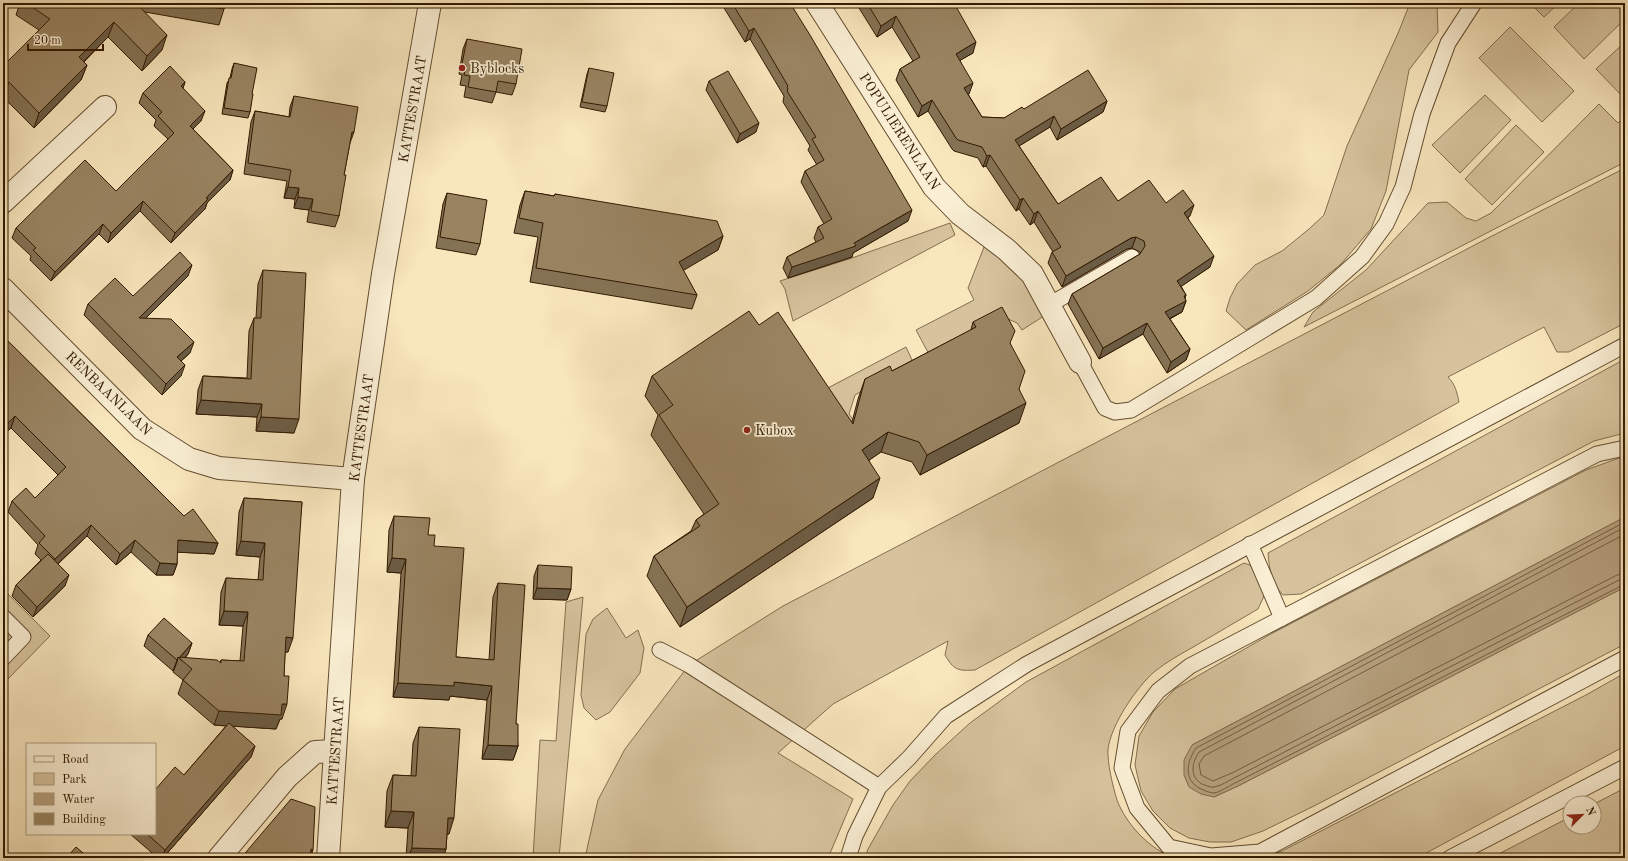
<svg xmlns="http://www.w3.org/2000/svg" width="1628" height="861" font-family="'Old Standard TT',serif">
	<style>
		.green { fill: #d6c39d; stroke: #846e4e }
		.water { fill: #b5a07d; stroke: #816a4b }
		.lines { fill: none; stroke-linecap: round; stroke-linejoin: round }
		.shore { stroke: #745c3e; stroke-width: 1 }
		.lane-casing { stroke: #644c2f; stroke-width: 17 }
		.street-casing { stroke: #644c2f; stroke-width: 24 }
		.lane { stroke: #faefd4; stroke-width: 15 }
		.street { stroke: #faefd4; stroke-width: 22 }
		.wall { fill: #847254; stroke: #321900 }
		.shaded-wall { fill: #6b5c45; stroke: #321900 }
		.building { fill: #998462; stroke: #321900 }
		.poi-dot { fill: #8f2418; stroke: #faefd4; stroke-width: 1.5 }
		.labels { text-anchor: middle; stroke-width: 3.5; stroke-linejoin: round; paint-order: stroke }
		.poi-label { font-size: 14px; fill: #321900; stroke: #faefd4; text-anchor: start }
		.street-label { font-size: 14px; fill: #321900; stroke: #faefd4 }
	</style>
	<rect width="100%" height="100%" fill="#f8e6bd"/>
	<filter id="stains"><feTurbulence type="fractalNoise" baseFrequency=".005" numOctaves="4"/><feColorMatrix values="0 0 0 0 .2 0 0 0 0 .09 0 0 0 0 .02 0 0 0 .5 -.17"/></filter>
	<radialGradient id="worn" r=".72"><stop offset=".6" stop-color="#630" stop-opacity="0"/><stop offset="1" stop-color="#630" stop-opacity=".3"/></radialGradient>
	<!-- green -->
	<g class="green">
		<polygon points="1410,3 1437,3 1438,32 1409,70 1386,191 1371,229 1341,264 1308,291 1246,330 1226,311 1230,298 1237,284 1255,265 1282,251 1309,229 1324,215 1347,146 1399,31"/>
		<polygon points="1530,3 1559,3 1544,17"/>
		<polygon points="1579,3 1625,3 1625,19 1584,59 1554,27"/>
		<polygon points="1510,27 1574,91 1542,122 1479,58"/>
		<polygon points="1625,42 1625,99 1596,69"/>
		<polygon points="1485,95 1511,120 1460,173 1432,145"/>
		<polygon points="1599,104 1618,123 1625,117 1625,162 1304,327 1313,312 1366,270 1428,203 1447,202 1466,218 1476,221 1491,213"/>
		<polygon points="1516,125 1544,152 1492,205 1465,179"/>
		<path d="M1625,168V323L1569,352H1557L1544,327L1448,377C1455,384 1457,392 1459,402L975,670C957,671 954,670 945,655L948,641L833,704L778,753L853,799L828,858H585L598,800L625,749L689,665L783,606L1490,237Z"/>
		<polygon points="950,223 955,235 793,321 785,289 780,281 852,258"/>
		<polygon points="986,242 1021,277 1044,316 1022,330 1017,323 1006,318 931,358 916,330 974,300 968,288"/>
		<polygon points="906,347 913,362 855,395 849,414 857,425 848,428 824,390"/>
		<path d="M1625,359V433L1594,441L1301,594L1283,595C1272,584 1269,568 1268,553Z"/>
		<polygon points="1622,457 1625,457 1625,517 1192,745 1214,797 1238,786 1625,587 1625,644 1314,806 1263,831 1231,842 1210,842 1189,838 1170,828 1153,811 1141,791 1135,765 1139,736 1153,712 1175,689 1269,635 1586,470"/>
		<path d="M1244,563L1250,565L1259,579L1264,596L1258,609C1237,621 1216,634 1195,646C1181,654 1166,662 1154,672C1136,688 1111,725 1108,749C1107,762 1113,787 1117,800C1126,824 1150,850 1175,858H865L868,849L893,805L910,781L936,754L970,723L1026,682Z"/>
		<polygon points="3,589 50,636 3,684"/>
		<polygon points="583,597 559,858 533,858 540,740 556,741 566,602"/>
		<polygon points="607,608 626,638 638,630 644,648 640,673 610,712 596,720 584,708 581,695 586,634 593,619"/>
		<polygon points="1625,673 1625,746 1417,858 1261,858 1282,851 1586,695"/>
		<polygon points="1625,788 1625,858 1491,858 1570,817 1570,827 1594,827 1594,804"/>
	</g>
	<!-- water -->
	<polygon class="water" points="1625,517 1625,587 1238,786 1214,797 1201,794 1189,787 1184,775 1184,760 1192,745"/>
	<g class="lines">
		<!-- shore -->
		<g class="shore">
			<path d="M1625,522L1196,748C1187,762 1183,778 1199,788C1203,790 1210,793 1214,793C1221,792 1230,785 1237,782L1625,584"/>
			<path d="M1625,527L1199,752C1192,762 1189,777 1202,784C1205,785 1211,788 1214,787C1221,786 1228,781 1234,778L1619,580L1625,579"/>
			<polyline points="1625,534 1204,756 1199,764 1201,775 1213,781 1232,773 1617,575 1625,573"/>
		</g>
		<defs>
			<g id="lane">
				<polyline points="1049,305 1132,257"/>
				<polyline points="1080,362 1105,408 1115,412 1131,410 1316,298 1362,257 1386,224 1403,187 1422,114 1448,43 1474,3"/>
				<polyline points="1625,448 1597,454 1190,666 1158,691 1128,731 1122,768 1137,808 1169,847 1211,856 1260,852 1625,658"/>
				<polyline points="1250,544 1282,618"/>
				<polyline points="3,617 23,637 3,658"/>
				<polyline points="660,650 689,665 879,787"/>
				<polyline points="848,858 855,836 879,787 909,758 946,716 1027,664 1625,345"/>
				<polyline points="1450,858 1625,767"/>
			</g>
			<g id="street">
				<polyline points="817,3 934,187 960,214 1007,250 1032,274 1080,362"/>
				<polyline points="3,202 105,107"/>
				<polyline points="3,289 142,429 189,459 219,468 353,479"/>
				<polyline points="219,858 287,777 315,752 335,751"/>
				<polyline points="328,858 353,479 383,274 430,3"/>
			</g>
		</defs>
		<!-- lane casing -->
		<use href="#lane" class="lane-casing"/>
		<!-- street casing -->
		<use href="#street" class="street-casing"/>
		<!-- lane -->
		<use href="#lane" class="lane"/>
		<!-- street -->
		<use href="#street" class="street"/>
	</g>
	<!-- wall -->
	<g class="wall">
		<polygon points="20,3 225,3 224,9 219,25 145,12 162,50 142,71 108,37 84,62 87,65 81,80 34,128 3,97 6,63 39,30 16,15"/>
		<polygon points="726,3 790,3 908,221 853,253 852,257 788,278 783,268 787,257 816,242 814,238 818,227 824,224 801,182 805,171 817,165 808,150 810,146 783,102 784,96 750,39 745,42 724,8"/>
		<polygon points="861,3 947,3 973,53 960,60 969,94 968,94 982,117 1004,118 1024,109 1107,101 1103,112 1057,140 1050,127 1019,146 1058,204 1118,201 1166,203 1190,216 1188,218 1210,267 1181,286 1186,295 1185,298 1186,301 1182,312 1170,319 1190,349 1186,360 1167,373 1143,334 1099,359 1068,304 1072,294 1140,254 1140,252 1132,248 1127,249 1062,287 1048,263 1052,252 1053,252 1034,222 1030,225 1019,209 1016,211 986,166 983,167 978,158 954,151 952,149 928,111 918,117 896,80 900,69 913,61 892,27 877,37 859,8"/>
		<polygon points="467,39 516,84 512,95 496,92 492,103 464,97 466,86 460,85 462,75 459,74 463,49"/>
		<polygon points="234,63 252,94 250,112 248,118 222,114 227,83 230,78 232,69"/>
		<polygon points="589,68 607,106 605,112 580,107 587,74"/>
		<polygon points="709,81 756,132 737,143 706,90"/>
		<polygon points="185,82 183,88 201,121 193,129 233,170 230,180 207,203 205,209 171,243 140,211 108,243 99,234 51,281 30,260 31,256 12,238 16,228 116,191 168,139 154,126 156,120 139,103 143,93"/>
		<polygon points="294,96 350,143 344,175 339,216 335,227 307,222 309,210 294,208 295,199 284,198 287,181 244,174 251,122 255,111 289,117 290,107"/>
		<polygon points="525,191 554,196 555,194 723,236 718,250 683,270 697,295 692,309 530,282 538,237 514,233 520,205"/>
		<polygon points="447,193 480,244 476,255 436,248 443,204"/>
		<polygon points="263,270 294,433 256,431 257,417 196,414 198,390 203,376 247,378 249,331 254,318 256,318 258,284"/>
		<polygon points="188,276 146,318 190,353 181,361 181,376 162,395 84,315 88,304 133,296"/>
		<polygon points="973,322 1010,343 1019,389 1019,423 920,475 912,462 881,452 869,460 873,498 680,627 647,576 654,556 691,531 696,520 704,514 651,435 658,415 645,396 652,376 759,325 852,422 858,399 865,379 892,371 971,330"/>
		<polygon points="3,336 184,516 218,543 214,554 177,552 177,564 173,575 156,575 131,552 116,565 87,536 58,564 65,586 33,617 12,596 16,585 41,560 35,554 38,545 8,512 12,501 35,498 58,475 11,428 4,434 3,433"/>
		<polygon points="244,498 302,502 288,652 285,652 282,719 280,719 276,729 232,726 255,746 251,757 163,858 158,858 130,834 155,834 184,775 226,726 214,725 178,694 183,680 173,672 174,670 173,671 144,646 148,635 192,643 188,654 185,658 220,663 221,660 240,661 243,626 219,625 221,592 226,578 258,580 260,557 236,555 239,512"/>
		<polygon points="394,516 428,535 434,546 456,657 489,660 493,597 498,583 516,724 518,746 513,760 482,759 487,700 450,696 449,700 393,697 401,573 387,572 389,530"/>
		<polygon points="538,565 571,589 567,600 533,599 534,576"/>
		<polygon points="419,727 449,834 447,834 446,849 443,858 406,858 408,828 385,827 387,791 393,775 411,776 413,743"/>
	</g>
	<!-- shaded-wall -->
	<g class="shaded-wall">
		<polygon points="896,16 892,27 877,37 881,26"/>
		<polygon points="114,22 108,37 73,72 79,57"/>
		<polygon points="754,28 750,39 745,42 749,31"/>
		<polygon points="167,35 162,50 142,71 147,56"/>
		<polygon points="976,42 973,53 952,65 956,54"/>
		<polygon points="87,65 81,80 34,128 39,113"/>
		<polygon points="9,82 3,98 3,88"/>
		<polygon points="185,82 182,91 181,86"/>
		<polygon points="973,83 969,94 960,99 964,88"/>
		<polygon points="932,100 928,111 918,117 922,106"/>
		<polygon points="1107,101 1103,112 1057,140 1061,129"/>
		<polygon points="205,111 201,121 187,135 190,126"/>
		<polygon points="1054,116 1050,127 1011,151 1015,140"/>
		<polygon points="759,123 756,132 737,143 740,134"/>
		<polygon points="352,132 354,132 350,143"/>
		<polygon points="990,155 986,166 983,167 987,156"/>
		<polygon points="233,170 230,180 207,203 205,209 171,243 175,233 206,198"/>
		<polygon points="288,187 299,188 295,199 284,198"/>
		<polygon points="298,197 313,199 309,210 294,208"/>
		<polygon points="1023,198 1019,209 1016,211 1020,200"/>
		<polygon points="143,201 140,211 108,243 111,233"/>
		<polygon points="1194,205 1190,216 1180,223 1184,213"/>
		<polygon points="912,210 908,221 853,253 852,257 788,278 792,267 854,243"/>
		<polygon points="1038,211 1034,222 1030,225 1034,214"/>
		<polygon points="103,224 99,234 51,281 55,272"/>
		<polygon points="723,236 718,250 674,276 679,262"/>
		<polygon points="1136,237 1132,248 1127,249 1062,287 1066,276 1131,238"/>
		<polygon points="1214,256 1210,267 1173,292 1177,281"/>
		<polygon points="192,265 188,276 135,329 139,318"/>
		<polygon points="1186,295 1183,302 1186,301 1182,312 1161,323 1165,312"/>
		<polygon points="1147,323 1143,334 1099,359 1103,348"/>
		<polygon points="194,342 190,353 173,368 177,357"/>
		<polygon points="1190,349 1186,360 1167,373 1171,362"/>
		<polygon points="185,365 181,376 162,395 166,384"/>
		<polygon points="201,400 262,404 257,417 196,414"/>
		<polygon points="1026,403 1019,423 920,475 927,455"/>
		<polygon points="15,416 11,428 4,434 8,423"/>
		<polygon points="261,417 299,419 294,433 256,431"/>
		<polygon points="888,432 881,452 855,470 862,450"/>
		<polygon points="880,478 873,498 680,627 687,607"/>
		<polygon points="91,525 87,536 51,570 55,559"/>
		<polygon points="135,540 131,552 116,565 120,554"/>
		<polygon points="178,540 218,543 214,554 174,552"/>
		<polygon points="241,541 265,543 260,557 236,555"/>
		<polygon points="392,558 406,559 401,573 387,572"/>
		<polygon points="160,563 177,564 173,575 156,575"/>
		<polygon points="69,575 65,586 33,617 37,607"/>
		<polygon points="537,588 571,589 567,600 533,599"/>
		<polygon points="224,611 248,612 243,626 219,625"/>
		<polygon points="286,637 293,638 288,652 281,652"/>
		<polygon points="192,643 188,654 182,661 179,658"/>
		<polygon points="178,659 174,670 173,671 177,660"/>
		<polygon points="454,682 492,686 487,700 450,696 449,700 393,697 398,683"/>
		<polygon points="282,704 287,704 282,719 280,719 276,729 214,725 219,711"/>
		<polygon points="488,745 518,746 513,760 482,759"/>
		<polygon points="255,746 251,757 163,858 162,858 165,850"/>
		<polygon points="391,811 414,812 408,828 385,827"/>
		<polygon points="448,818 454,818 449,834 442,834"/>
		<polygon points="412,848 446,849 443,858 408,858"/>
		<polygon points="311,849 313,850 310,858"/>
	</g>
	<!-- building -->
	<g class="building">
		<polygon points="26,3 136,3 167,35 147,56 114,22 79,57 87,65 39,113 9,82 3,88 3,61 6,63 50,19"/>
		<polygon points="187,3 225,3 224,9"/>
		<polygon points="732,3 790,3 810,35 912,210 854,243 856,246 792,267 787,257 824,238 818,227 832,219 805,171 824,160 812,139 816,137 787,91 788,90 787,87 788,86 754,28 749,31"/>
		<polygon points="867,3 947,3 948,5 951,3 954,3 976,42 956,54 973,83 964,88 982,117 1004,118 1022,107 1024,109 1088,70 1107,101 1061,129 1054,116 1015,140 1058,204 1101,177 1118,201 1149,180 1166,203 1183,190 1194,205 1184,213 1214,256 1177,281 1186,295 1184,296 1186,301 1165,312 1190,349 1171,362 1147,323 1103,348 1072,294 1140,254 1145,246 1144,241 1136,237 1131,238 1066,276 1052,252 1061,247 1038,211 1034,214 1023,198 1020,200 990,155 987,156 982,147 958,140 956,138 932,100 922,106 900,69 920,57 896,16 881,26"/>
		<polygon points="467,39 522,49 516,84 498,81 496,92 468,87 470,76 464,75 466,65 462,64"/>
		<polygon points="234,63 257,68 252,94 253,94 250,112 224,108 229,78 231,78"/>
		<polygon points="170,66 185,82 181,86 205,111 190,126 233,170 206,198 208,199 175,233 143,201 111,233 103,224 55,272 33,250 36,248 16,228 85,160 116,191 174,133 158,116 162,112 143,93"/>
		<polygon points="589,68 614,73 607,106 582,102"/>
		<polygon points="728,71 759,123 740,134 709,81"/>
		<polygon points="294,96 358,107 354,132 352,132 344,175 346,175 339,216 311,211 313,199 298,197 299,188 288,187 291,170 248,163 255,111 290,117"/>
		<polygon points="525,191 554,196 555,194 717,221 723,236 679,262 697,295 536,268 543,223 519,218"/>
		<polygon points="447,193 487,200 480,244 440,237"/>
		<polygon points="180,252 192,265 139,318 171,319 194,342 177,357 185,365 166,384 88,304 115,278 133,296"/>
		<polygon points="263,270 306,273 299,419 261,417 262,404 201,400 203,376 251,379 254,318 261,318"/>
		<polygon points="1002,307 1015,331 1010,343 1025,371 1019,389 1026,403 927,455 919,442 888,432 862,450 880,478 687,607 654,556 700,526 696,520 719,504 659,415 673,405 652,376 749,311 759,325 778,312 853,424 865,379 890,366 892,371 976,327 973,322"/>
		<polygon points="3,336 184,516 193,509 218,543 178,540 177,564 160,563 135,540 120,554 91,525 55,559 39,543 45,536 12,501 26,488 35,498 66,467 15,416 8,423 3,418"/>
		<polygon points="244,498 302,502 293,638 286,637 284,676 289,676 287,704 282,704 281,715 219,711 183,680 192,669 178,657 217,660 221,663 221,660 244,661 248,612 224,611 226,578 263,580 265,543 241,541"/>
		<polygon points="394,516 430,518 428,535 435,535 434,546 464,548 456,657 494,660 498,583 525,585 516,724 518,724 518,746 488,745 492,686 454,682 454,686 398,683 406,559 392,558"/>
		<polygon points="48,554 69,575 37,607 16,585"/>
		<polygon points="538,565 572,567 571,589 537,588"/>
		<polygon points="164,618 192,643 179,658 178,657 177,660 148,635"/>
		<polygon points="229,723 255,746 165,850 147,834 155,834 155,790 175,767 184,775"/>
		<polygon points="419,727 460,729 454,818 448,818 446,849 412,848 414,812 391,811 393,775 416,776"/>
		<polygon points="291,799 315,807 313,850 311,849 310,858 241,858"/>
		<polygon points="76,847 89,858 66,858"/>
	</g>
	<!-- markers -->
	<g class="poi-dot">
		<circle cx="462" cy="68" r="4"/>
		<circle cx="747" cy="430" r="4"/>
	</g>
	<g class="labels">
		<!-- poi labels -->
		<g class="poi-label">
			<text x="470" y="73">Byblocks</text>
			<text x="755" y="435">Kubox</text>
		</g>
		<!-- street labels -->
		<g class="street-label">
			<text transform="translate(412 109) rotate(-80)" y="5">KATTESTRAAT</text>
			<text transform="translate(900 131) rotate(57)" y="5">POPULIERENLAAN</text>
			<text transform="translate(109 393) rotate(44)" y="5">RENBAANLAAN</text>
			<text transform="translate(361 428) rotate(-82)" y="5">KATTESTRAAT</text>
			<text transform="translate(335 751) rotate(-86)" y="5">KATTESTRAAT</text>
		</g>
	</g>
	<!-- margin -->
	<rect width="1628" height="861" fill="none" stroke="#f8e6bd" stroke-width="16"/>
	<rect x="4" y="4" width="1620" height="853" fill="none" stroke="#321900" stroke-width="2"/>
	<rect x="8" y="8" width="1612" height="845" fill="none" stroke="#321900"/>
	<!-- legend -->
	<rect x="26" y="743" width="130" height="92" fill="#faefd4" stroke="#aa997f"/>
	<rect x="34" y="756" width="20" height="6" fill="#faefd4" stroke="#aa997f"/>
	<text x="62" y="763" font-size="12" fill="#321900">Road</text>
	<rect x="34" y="773" width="20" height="12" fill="#d6c39d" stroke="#aa997f"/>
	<text x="62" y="783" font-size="12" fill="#321900">Park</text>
	<rect x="34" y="793" width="20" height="12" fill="#b5a07d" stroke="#aa997f"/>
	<text x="62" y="803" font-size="12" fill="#321900">Water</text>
	<rect x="34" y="813" width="20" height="12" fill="#998462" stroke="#aa997f"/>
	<text x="62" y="823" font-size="12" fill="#321900">Building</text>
	<!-- north arrow -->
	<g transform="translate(1582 815) rotate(66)"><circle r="19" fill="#faefd4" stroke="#aa997f"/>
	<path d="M0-3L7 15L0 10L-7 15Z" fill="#8f2418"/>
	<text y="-6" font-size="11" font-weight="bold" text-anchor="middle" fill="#321900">N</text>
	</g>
	<!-- scale -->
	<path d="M28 44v6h75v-6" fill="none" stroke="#321900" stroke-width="2"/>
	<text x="34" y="44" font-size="12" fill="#321900" stroke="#faefd4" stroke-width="3" paint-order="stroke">20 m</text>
	<rect width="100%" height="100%" filter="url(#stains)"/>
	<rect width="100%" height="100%" fill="url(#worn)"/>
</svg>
